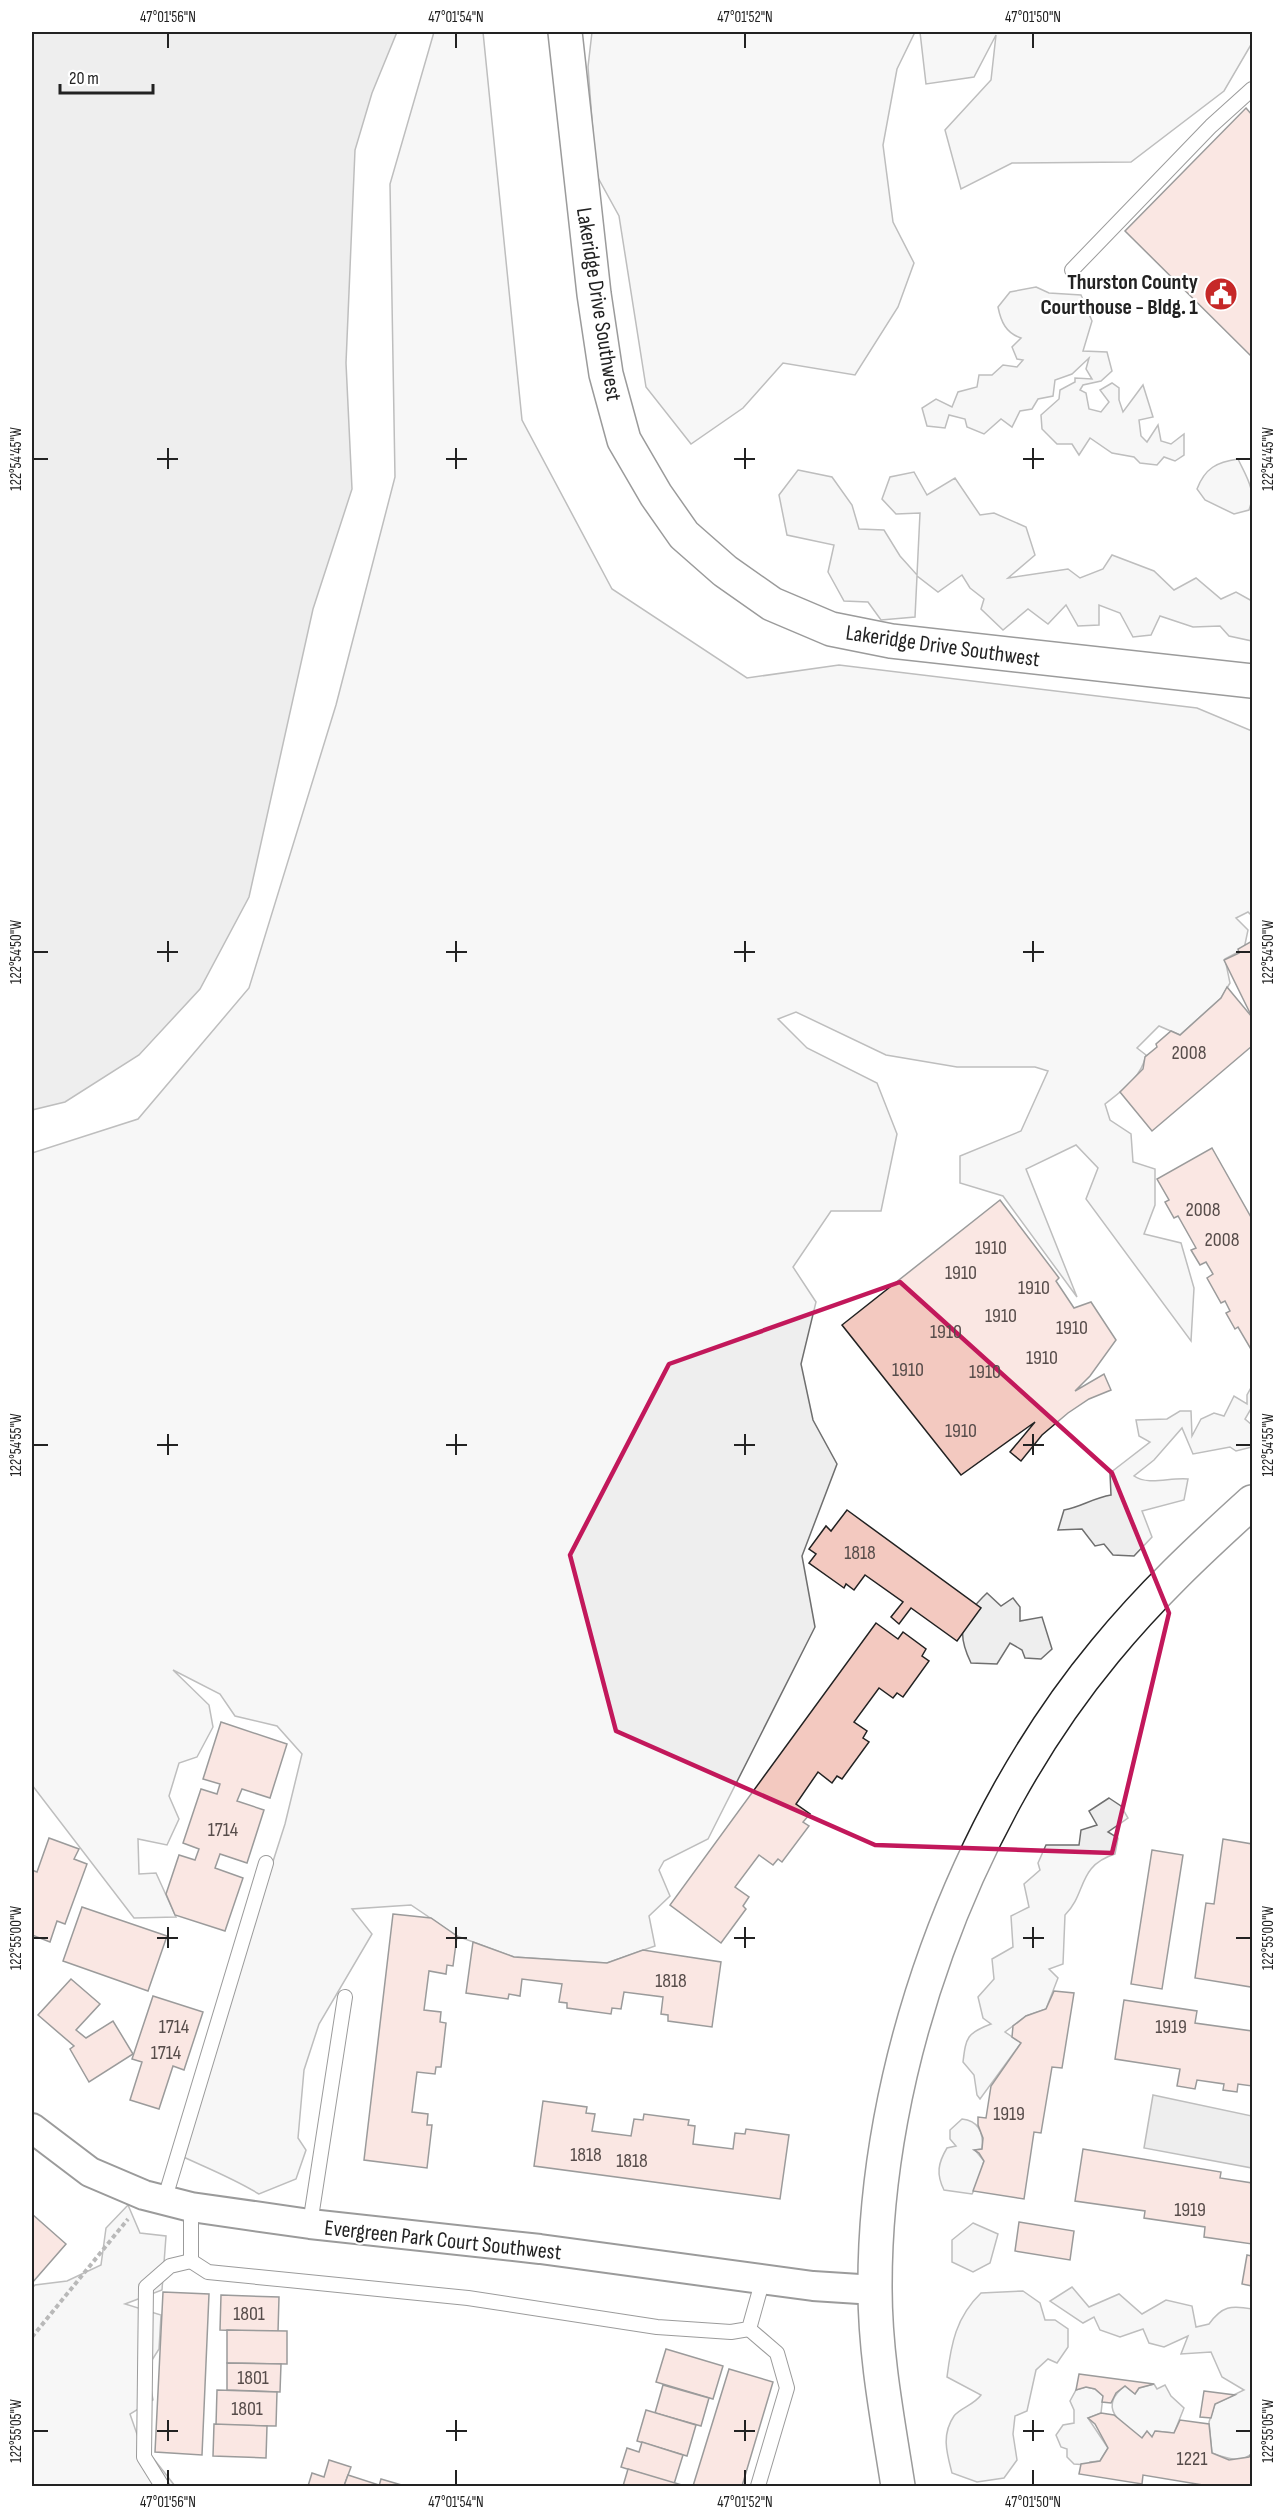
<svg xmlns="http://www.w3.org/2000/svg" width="1284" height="2518" font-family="'Sofia Sans Condensed',sans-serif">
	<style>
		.green { fill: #eee; stroke: #6f6f6f; stroke-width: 1.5 }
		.water { fill: #d9d9d9; stroke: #6f6f6f; stroke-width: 1.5 }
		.building { fill: #f3c9c0; stroke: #222; stroke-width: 1.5 }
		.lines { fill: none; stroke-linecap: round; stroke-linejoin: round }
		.lane-casing { stroke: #222; stroke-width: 16 }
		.street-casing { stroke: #222; stroke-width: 32 }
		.secondary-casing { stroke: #222; stroke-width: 36 }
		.path { stroke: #646464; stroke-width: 4; stroke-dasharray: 4.5 3; stroke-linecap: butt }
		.lane { stroke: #fff; stroke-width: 14 }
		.street { stroke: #fff; stroke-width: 28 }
		.secondary { stroke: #fff; stroke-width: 33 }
		.marked { fill: none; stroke: #c2185b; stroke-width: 4.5; stroke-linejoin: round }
		.ticks { fill: none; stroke: #222; stroke-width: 2 }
		.labels { text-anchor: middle; stroke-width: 4.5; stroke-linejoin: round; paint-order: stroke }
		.number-label { font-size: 20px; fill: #564c4a }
		.poi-label { font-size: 22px; font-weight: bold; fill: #222; stroke: #fff; text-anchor: end }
		.street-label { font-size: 22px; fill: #222; stroke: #fff }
		.neatline { fill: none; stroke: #222; stroke-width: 2 }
		.ticks-label { font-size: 15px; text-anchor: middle; fill: #222 }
	</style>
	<rect width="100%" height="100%" fill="#fff"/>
	<!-- green -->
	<g class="green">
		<path d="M434,32H483L522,420L612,589L747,678L839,665L1197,708L1252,731V916L1248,912L1236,918L1248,930L1244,949L1225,959L1230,983L1221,998L1180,1035L1159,1026L1137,1048L1146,1055C1141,1078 1123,1090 1105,1104L1110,1120L1131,1134L1133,1162L1155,1169V1205L1144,1234L1181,1243L1194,1288L1191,1341L1086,1199L1098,1168L1076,1145L1026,1169L1077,1297L1003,1196L960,1183V1156L1021,1131L1048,1071L1035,1067H957L886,1055L796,1012L778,1019L807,1048L877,1083L897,1134L881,1211H831L793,1267L816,1302L801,1364L813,1420L837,1464L802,1556L815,1627L708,1839L664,1861L659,1870L670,1896L649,1916L655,1946L607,1963L514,1957L457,1936L411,1905L352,1909L372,1934L319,2024L304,2070L298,2138L306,2150L296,2179L259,2194C233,2178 207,2168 179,2155L285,1824L302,1754L277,1726L235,1716L220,1694L173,1670L209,1705L213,1727L197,1757L179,1763L169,1796L179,1819L167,1845L138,1839L139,1874L156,1873L176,1917L134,1918L32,1785V1153L138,1119L249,988L336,705L395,477L390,184Z"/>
		<polygon points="592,32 915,32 897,69 883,145 893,222 914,263 898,307 855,375 783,363 743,408 691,444 646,387 619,216 596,174 588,67"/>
		<polygon points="920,32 1252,32 1252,43 1224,91 1131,162 1012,163 961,189 945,130 991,80 996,35 974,77 926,84"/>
		<path d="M1036,287L1049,293L1081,295L1092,321L1083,351L1107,352L1112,371L1101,381L1083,385L1080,390L1086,393L1089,409L1101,412L1109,402L1100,390L1112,383L1119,388V400L1123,412L1143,385L1153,417L1139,420L1141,436L1147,442L1158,425L1161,441L1171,444L1184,434V455L1175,461L1164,457L1157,465L1140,463L1134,457L1112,453L1090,438L1079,455L1072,444H1057L1042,429L1041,415L1059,399L1060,390L1075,382V378L1092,379L1086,369L1089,358L1072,374L1055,380L1053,396L1038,399L1032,409L1020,411L1012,427L1001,419L984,434L967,427L965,419L949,415L945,428L927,426L922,408L936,399L952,407L958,392L977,387L979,375H992L1003,365L1017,367L1023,360L1017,359L1012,347L1021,338C1006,333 1001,322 998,307L1010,292Z"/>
		<path d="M1238,459C1246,476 1257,491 1249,510L1234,514L1205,500L1197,489C1205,468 1217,462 1238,459Z"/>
		<polygon points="798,470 832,477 852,505 859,529 884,530 900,556 917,575 920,513 896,514 882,499 890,477 914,472 927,495 955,478 980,515 994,513 1026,527 1035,555 1008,578 1068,569 1080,578 1103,569 1112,555 1154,571 1174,590 1196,578 1221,599 1236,592 1252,601 1252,641 1229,636 1220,626 1193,627 1160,616 1151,635 1133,637 1120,613 1099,605 1099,625 1078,626 1066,605 1048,624 1028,609 1003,630 981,609 984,599 970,588 962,575 938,592 917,576 915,617 881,620 868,602 844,601 828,572 834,545 787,535 779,495"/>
		<path d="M1252,1386V1407L1245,1419L1252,1425V1447L1236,1451L1230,1447L1193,1454L1182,1428L1154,1460L1134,1476C1149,1486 1170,1477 1188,1479L1184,1500L1142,1511L1152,1537L1134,1556L1113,1555L1104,1544L1095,1546L1082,1529L1058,1530L1064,1510C1081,1507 1093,1498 1111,1495L1110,1473L1150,1442L1139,1436L1136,1420L1167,1419L1180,1411H1191L1192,1436L1201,1419L1214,1413L1224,1416L1234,1396L1247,1404V1395Z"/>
		<path d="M987,1593L1001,1606L1013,1598L1020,1607V1621L1042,1617L1052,1649L1041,1659L1025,1658L1022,1650L1010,1643L997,1664L971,1663C955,1630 962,1617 987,1593Z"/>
		<path d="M1109,1798L1121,1806L1128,1818L1108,1832L1118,1838L1115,1854C1077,1866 1087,1893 1065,1915L1063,1964L1049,1969L1058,1978L1046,2009L1026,2016L1005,2032L1021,2043L980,2099L977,2095L974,2075L963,2062C966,2037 967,2033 991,2024L983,2018L978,1997L994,1979L992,1959L1013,1947L1011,1916L1029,1907L1024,1884L1040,1870L1038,1863L1046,1845H1079L1081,1830L1097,1825L1089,1811Z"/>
		<path d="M962,2119C979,2121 984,2132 982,2149L975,2150L984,2161L978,2183L972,2194L944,2190C936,2174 938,2163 947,2148L956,2146L950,2139V2130Z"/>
		<polygon points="128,2205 140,2233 166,2236 162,2290 125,2304 161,2315 159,2349 147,2368 153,2400 130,2414 139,2440 175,2486 32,2486 32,2288 35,2285 67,2281 101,2265 106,2228"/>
		<polygon points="973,2223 998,2234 990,2263 973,2272 952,2262 952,2240"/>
		<path d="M1072,2287L1089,2307L1119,2294L1142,2314L1166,2300L1192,2306L1196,2327L1209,2324C1222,2306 1231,2305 1252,2309V2453C1242,2464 1225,2458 1212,2453L1209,2422L1215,2404L1244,2390L1222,2377L1211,2352L1181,2354L1188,2336L1164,2347L1149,2343L1143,2329L1120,2337L1100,2330L1094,2317L1083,2323L1050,2301Z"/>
		<path d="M1023,2291L1040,2303L1045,2320H1055L1068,2329V2347L1057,2363L1048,2359L1036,2370L1027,2411L1015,2416L1013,2434L1017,2460L1004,2478L977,2482L952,2473C947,2454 941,2435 954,2416C960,2408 974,2405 981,2395L947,2377C951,2344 956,2317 981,2293Z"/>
		<path d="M1154,2384L1157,2389L1165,2385L1171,2396L1184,2408L1174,2433L1156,2431L1152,2437L1147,2432L1142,2438C1122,2424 1096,2408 1125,2386L1135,2394L1139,2388Z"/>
		<polygon points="1086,2387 1095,2389 1103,2396 1101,2413 1088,2418 1108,2448 1100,2461 1090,2462 1087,2465 1074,2464 1067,2457 1067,2449 1061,2447 1056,2435 1063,2425 1074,2423 1074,2410 1070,2401 1076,2390"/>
	</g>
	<!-- water -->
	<g class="water">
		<polygon points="32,32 397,32 372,93 355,150 346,363 352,489 313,609 249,897 200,989 139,1055 65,1102 32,1110"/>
		<polygon points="1153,2095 1252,2116 1252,2168 1144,2148"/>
	</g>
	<!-- building -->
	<g class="building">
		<polygon points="1246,108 1252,115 1252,357 1125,231"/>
		<polygon points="1252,941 1252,1011 1250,1013 1224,960 1239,953 1238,949"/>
		<polygon points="1227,987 1252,1017 1252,1046 1152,1131 1120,1092 1143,1069 1145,1057 1157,1047 1156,1044 1171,1031 1180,1035 1221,998"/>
		<polygon points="1212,1148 1252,1219 1252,1351 1238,1327 1235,1329 1226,1313 1230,1311 1225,1301 1221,1303 1207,1278 1213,1274 1206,1262 1200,1265 1191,1250 1196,1248 1178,1216 1174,1218 1165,1202 1169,1200 1157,1179"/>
		<polygon points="1000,1200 1059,1278 1056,1281 1074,1308 1091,1302 1116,1340 1090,1376 1075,1391 1104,1374 1111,1390 1089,1399 1068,1413 1042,1435 1021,1461 1010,1452 1035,1422 961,1475 842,1325"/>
		<polygon points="847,1510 981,1608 957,1641 911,1608 899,1624 891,1617 903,1602 865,1575 854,1590 846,1584 844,1588 809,1563 816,1554 809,1549 826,1526 831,1531"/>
		<polygon points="876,1623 898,1639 903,1632 926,1649 922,1656 929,1661 903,1697 897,1693 893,1698 879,1688 854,1722 867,1731 863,1738 869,1742 842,1779 837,1776 832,1783 818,1772 796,1804 810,1814 803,1822 809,1826 782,1862 778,1859 773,1865 759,1855 735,1887 749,1897 743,1906 746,1909 721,1943 670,1905"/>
		<polygon points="221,1722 287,1744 270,1798 242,1789 237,1801 264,1810 247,1863 220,1854 215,1868 243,1878 225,1931 175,1915 166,1894 179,1855 195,1860 199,1849 183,1843 201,1789 217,1794 220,1784 203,1779"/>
		<polygon points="49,1838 79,1849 74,1859 87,1864 65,1924 57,1921 50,1942 32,1935 32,1870 37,1872"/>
		<polygon points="1223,1839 1252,1844 1251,1987 1195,1978 1206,1903 1214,1904"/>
		<polygon points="1152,1850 1183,1855 1162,1989 1131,1984"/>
		<polygon points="82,1907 167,1936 148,1991 63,1961"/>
		<polygon points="393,1914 431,1918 457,1936 453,1966 447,1965 446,1974 429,1971 424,2010 441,2012 440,2022 446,2023 441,2067 436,2067 435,2074 417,2072 412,2112 428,2114 427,2125 432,2125 427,2168 364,2160"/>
		<polygon points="473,1942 514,1957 607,1963 643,1950 721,1962 712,2027 668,2021 668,2015 661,2014 663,1997 624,1992 621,2009 612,2008 611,2014 567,2008 567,2003 559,2002 562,1984 522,1979 520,1996 509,1994 508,1999 466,1993"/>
		<polygon points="71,1979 100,2004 76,2030 86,2038 113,2021 133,2054 89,2082 70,2049 74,2046 38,2015"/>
		<polygon points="1054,1991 1074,1993 1062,2068 1052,2067 1041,2133 1034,2132 1024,2199 973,2191 984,2161 979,2153 974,2150 982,2149 983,2138 978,2125 978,2117 986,2118 991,2086 1021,2043 1012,2037 1013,2026 1026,2016 1046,2009"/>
		<polygon points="153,1996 203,2012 184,2070 173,2066 159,2109 130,2100 142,2062 132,2059"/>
		<polygon points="1124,2000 1197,2011 1195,2023 1252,2031 1252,2086 1238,2084 1237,2092 1223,2090 1224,2084 1197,2080 1195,2089 1177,2086 1180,2069 1115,2059"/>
		<polygon points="543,2101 587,2107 586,2113 595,2114 592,2131 631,2136 634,2119 643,2120 644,2114 689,2120 688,2125 695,2126 693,2144 733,2149 735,2133 745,2134 746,2129 789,2135 780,2199 534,2166"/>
		<polygon points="1083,2149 1221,2172 1220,2178 1252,2183 1252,2244 1204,2237 1205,2227 1144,2218 1145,2211 1075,2201"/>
		<polygon points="32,2214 66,2244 32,2283"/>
		<polygon points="1019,2222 1074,2231 1070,2260 1015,2251"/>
		<polygon points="1247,2255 1252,2256 1252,2286 1242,2284"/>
		<polygon points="163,2292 209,2294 202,2455 155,2452"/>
		<polygon points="221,2295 279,2297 278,2332 220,2330"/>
		<polygon points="227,2330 287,2331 287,2364 227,2363"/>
		<polygon points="666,2349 723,2366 713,2399 656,2382"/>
		<polygon points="227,2363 281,2364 280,2392 227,2390"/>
		<polygon points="729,2369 773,2382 742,2486 693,2486"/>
		<polygon points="1079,2374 1154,2384 1139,2388 1135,2394 1125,2386 1116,2393 1111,2403 1102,2402 1103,2396 1095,2389 1086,2387 1076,2390"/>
		<polygon points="663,2385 709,2398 701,2426 655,2413"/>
		<polygon points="217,2390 277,2392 276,2426 216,2425"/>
		<polygon points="1204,2391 1235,2395 1215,2404 1211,2418 1200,2417"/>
		<polygon points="646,2410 696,2425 687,2456 637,2441"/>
		<polygon points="1101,2413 1114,2415 1142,2438 1147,2431 1152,2437 1155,2431 1174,2433 1180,2420 1209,2424 1212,2453 1229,2460 1249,2457 1252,2453 1252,2486 1209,2486 1143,2475 1142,2484 1079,2474 1081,2464 1100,2461 1108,2448 1095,2424 1088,2418"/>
		<polygon points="214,2424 267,2426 266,2458 213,2456"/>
		<polygon points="642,2442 683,2455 674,2484 621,2467 627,2448 639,2452"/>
		<polygon points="329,2460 351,2467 344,2486 308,2486 312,2473 324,2477"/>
		<polygon points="628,2469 682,2485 682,2486 623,2486"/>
		<polygon points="348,2475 379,2485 379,2486 344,2486"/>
		<polygon points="381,2479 405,2486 379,2486"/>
	</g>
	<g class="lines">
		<defs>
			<g id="lane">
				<polyline points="1072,270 1211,126 1252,89"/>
				<polyline points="164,2201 266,1863"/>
				<polyline points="191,2207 191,2261 208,2272 468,2298 657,2327 731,2332 749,2329 763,2279"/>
				<polyline points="310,2224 345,1997"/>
				<polyline points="749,2329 777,2353 787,2388 758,2486"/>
				<polyline points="162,2486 144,2457 146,2287 170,2266 191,2261"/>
			</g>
			<polyline id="street" points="32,2128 90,2172 144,2195 191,2207 310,2224 540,2249 813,2286 875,2290"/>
			<g id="secondary">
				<polyline points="565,32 594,294 606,374 624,440 656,495 684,535 725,571 772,604 831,629 891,641 1252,681"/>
				<path d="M898,2486C888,2422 875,2355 875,2289C874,2068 964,1821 1105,1651C1151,1595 1199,1550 1252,1502"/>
			</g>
		</defs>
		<!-- lane casing -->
		<use href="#lane" class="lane-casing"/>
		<!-- street casing -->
		<use href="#street" class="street-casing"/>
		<!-- secondary casing -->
		<use href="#secondary" class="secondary-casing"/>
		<!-- path -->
		<polyline class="path" points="32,2337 128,2219"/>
		<!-- lane -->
		<use href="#lane" class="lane"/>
		<!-- street -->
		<use href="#street" class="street"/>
		<!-- secondary -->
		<use href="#secondary" class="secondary"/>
	</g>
	<!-- marked area -->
	<path d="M0 0H1284V2518H0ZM900,1282L1112,1473L1169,1613L1112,1853L875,1845L616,1731L570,1555L669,1364Z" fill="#fff" fill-opacity=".55" fill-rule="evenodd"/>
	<path class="marked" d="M900,1282L1112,1473L1169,1613L1112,1853L875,1845L616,1731L570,1555L669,1364Z"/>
	<!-- ticks -->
	<path class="ticks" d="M168,33V48M456,33V48M745,33V48M1033,33V48M168,448V469M456,448V469M745,448V469M1033,448V469M33,459H48M157,459H178M446,459H467M734,459H755M1023,459H1044M1236,459H1251M168,941V962M456,941V962M745,941V962M1033,941V962M33,952H48M157,952H178M446,952H467M734,952H755M1023,952H1044M1236,952H1251M168,1434V1455M456,1434V1455M745,1434V1455M1033,1434V1455M33,1445H48M157,1445H178M446,1445H467M734,1445H755M1023,1445H1044M1236,1445H1251M168,1927V1948M456,1927V1948M745,1927V1948M1033,1927V1948M33,1938H48M157,1938H178M446,1938H467M734,1938H755M1023,1938H1044M1236,1938H1251M168,2420V2441M456,2420V2441M745,2420V2441M1033,2420V2441M33,2431H48M157,2431H178M446,2431H467M734,2431H755M1023,2431H1044M1236,2431H1251M168,2470V2485M456,2470V2485M745,2470V2485M1033,2470V2485"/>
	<!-- icons -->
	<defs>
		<symbol id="civic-disc" viewBox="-11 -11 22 22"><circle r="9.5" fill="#c62828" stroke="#fff"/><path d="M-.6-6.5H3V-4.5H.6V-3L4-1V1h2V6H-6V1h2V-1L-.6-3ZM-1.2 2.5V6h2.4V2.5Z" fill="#fff"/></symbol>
	</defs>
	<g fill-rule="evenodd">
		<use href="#civic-disc" x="1202" y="275" width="38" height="38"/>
	</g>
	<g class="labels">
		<!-- number labels -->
		<g class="number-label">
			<text x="1189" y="1059">2008</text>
			<text x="1203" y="1216">2008</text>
			<text x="1222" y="1246">2008</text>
			<text x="991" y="1254">1910</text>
			<text x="961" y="1279">1910</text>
			<text x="1034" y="1294">1910</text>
			<text x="1001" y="1322">1910</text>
			<text x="1072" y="1334">1910</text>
			<text x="946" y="1338">1910</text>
			<text x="1042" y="1364">1910</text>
			<text x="908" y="1376">1910</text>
			<text x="985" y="1378">1910</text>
			<text x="961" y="1437">1910</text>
			<text x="860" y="1559">1818</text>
			<text x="223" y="1836">1714</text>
			<text x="671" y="1987">1818</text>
			<text x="174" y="2033">1714</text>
			<text x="1171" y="2033">1919</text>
			<text x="166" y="2059">1714</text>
			<text x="1009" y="2120">1919</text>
			<text x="586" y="2161">1818</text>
			<text x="632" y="2167">1818</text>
			<text x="1190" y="2216">1919</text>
			<text x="249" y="2320">1801</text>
			<text x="253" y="2384">1801</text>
			<text x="247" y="2415">1801</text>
			<text x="1192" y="2465">1221</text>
		</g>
		<!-- poi labels -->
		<g class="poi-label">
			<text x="1198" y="289">Thurston County<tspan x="1198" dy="25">Courthouse - Bldg. 1</tspan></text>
		</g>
		<!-- street labels -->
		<g class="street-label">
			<text transform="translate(600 304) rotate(81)" y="8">Lakeridge Drive Southwest</text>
			<text transform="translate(943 645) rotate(8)" y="8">Lakeridge Drive Southwest</text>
			<text transform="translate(443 2239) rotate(6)" y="8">Evergreen Park Court Southwest</text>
		</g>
	</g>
	<!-- border -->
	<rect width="1284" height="2518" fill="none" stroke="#ffffff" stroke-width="66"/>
	<!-- scale -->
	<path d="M60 84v9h93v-9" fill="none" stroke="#222222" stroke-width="3"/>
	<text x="69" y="84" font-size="18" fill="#222222" stroke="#ffffff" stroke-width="4.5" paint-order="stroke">20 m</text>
	<rect x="33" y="33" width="1218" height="2452" class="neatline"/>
	<g class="ticks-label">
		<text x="168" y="22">47°01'56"N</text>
		<text x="456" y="22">47°01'54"N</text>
		<text x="745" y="22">47°01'52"N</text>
		<text x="1033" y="22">47°01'50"N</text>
		<text transform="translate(1268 459) rotate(-90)" y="5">122°54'45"W</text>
		<text transform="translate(16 459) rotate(-90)" y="5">122°54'45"W</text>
		<text transform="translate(1268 952) rotate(-90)" y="5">122°54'50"W</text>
		<text transform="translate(16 952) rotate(-90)" y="5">122°54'50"W</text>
		<text transform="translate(1268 1445) rotate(-90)" y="5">122°54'55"W</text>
		<text transform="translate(16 1445) rotate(-90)" y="5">122°54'55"W</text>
		<text transform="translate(16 1938) rotate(-90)" y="5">122°55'00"W</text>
		<text transform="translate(1268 1938) rotate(-90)" y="5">122°55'00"W</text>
		<text transform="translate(16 2431) rotate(-90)" y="5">122°55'05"W</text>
		<text transform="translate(1268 2431) rotate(-90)" y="5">122°55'05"W</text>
		<text x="168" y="2507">47°01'56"N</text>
		<text x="456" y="2507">47°01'54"N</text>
		<text x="745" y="2507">47°01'52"N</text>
		<text x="1033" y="2507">47°01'50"N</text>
	</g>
</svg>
